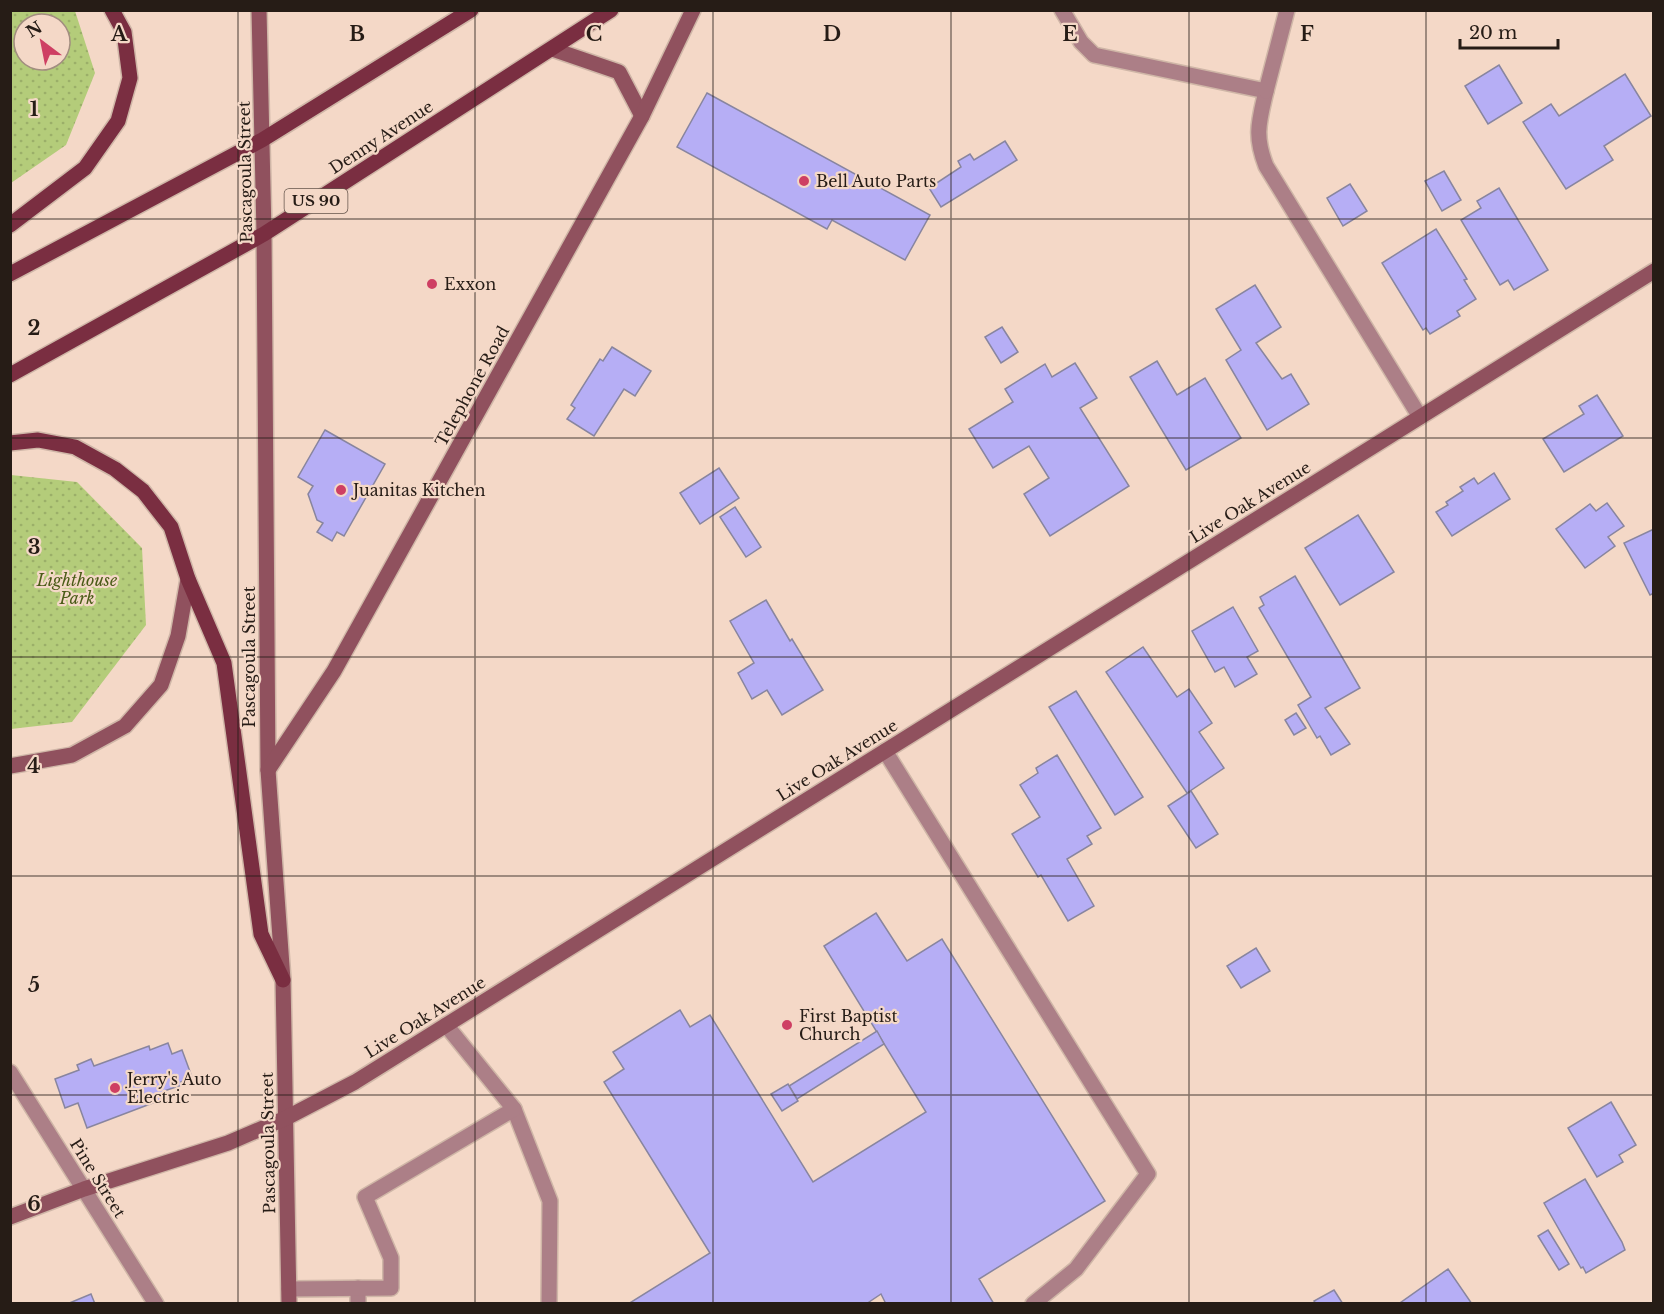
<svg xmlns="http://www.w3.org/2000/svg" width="1664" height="1314" font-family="'Libre Baskerville',serif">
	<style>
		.park { fill: url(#park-dots); fill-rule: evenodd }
		.building { fill: #b6aef5; stroke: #88859f; stroke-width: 1.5 }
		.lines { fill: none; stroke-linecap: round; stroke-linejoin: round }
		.lane-casing { stroke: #cfb6a7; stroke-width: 18 }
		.street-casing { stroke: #cfb6a7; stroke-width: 18 }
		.secondary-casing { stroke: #cfb6a7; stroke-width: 18 }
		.primary-casing { stroke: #cfb6a7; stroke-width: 18 }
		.lane { stroke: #ac7f87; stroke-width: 15 }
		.street { stroke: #ac7f87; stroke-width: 15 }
		.secondary { stroke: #90515e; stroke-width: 15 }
		.primary { stroke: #7a2e41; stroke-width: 15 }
		.grid { fill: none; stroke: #261c16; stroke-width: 1.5; stroke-opacity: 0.55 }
		.poi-dot { fill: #ce3f63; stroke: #f4d8c7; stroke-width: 2 }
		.labels { text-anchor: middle; stroke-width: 4.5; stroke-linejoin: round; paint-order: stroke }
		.shield { fill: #f4d8c7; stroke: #64544b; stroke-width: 1.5 }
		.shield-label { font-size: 15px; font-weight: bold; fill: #261c16 }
		.street-label { font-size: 16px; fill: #261c16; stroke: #f4d8c7 }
		.poi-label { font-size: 16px; fill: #261c16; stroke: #f4d8c7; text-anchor: start }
		.park-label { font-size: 16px; font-style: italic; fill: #4b5c18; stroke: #f4d8c7 }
		.grid-label { font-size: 20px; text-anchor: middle; font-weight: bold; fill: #261c16; stroke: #f4d8c7; stroke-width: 4.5; stroke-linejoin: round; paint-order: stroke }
	</style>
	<defs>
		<pattern id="park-dots" width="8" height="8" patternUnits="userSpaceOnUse" patternTransform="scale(1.5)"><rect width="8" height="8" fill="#b4cc7a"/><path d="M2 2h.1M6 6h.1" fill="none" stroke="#9baf69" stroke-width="1.8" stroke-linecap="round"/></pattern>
	</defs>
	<rect width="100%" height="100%" fill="#f4d8c7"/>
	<!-- park -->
	<g class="park">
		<path d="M11,10L75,11L95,73L66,145L11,183ZM24,24H60V60H24Z"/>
		<polygon points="11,475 77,482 142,548 146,625 72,722 11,729"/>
	</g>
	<!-- building -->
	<g class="building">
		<polygon points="1499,65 1522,103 1488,124 1465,86"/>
		<polygon points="1625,74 1651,116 1604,146 1613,160 1566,189 1523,122 1551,104 1559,116"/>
		<polygon points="707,93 930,215 905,260 832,220 827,229 677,147"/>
		<polygon points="1005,141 1017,160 941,207 929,188 961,167 958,161 970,154 974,160"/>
		<polygon points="1444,171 1461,200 1442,211 1425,181"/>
		<polygon points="1350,184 1367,211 1343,226 1327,198"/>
		<polygon points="1499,188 1548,270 1514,290 1508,280 1500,285 1461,220 1481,208 1477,201"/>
		<polygon points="1436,229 1467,279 1464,280 1476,299 1457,311 1460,316 1430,334 1426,328 1423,330 1382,263"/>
		<polygon points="1255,285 1281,327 1256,343 1282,379 1291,374 1309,404 1267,430 1226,360 1241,350 1216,309"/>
		<polygon points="1002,327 1018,352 1001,363 985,337"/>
		<polygon points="612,347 651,371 635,396 624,389 594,436 567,419 575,408 571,405 600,359 603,361"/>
		<polygon points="1157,361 1177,395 1205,378 1241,438 1186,470 1130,377"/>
		<polygon points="1075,363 1097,398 1080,408 1129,486 1050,536 1024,494 1049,478 1029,446 993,468 969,429 1013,402 1005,389 1045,364 1052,377"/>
		<polygon points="1597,395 1623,436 1564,472 1543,439 1584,414 1579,406"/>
		<polygon points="325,430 385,464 344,536 337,532 332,541 317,532 323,523 317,520 308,494 313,486 298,477"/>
		<polygon points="719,468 739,498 700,524 680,493"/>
		<polygon points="1494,473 1510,499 1452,536 1436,512 1448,505 1446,502 1463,491 1460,487 1474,478 1478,484"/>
		<polygon points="1607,503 1624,526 1608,537 1615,546 1585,568 1556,529 1590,504 1596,511"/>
		<polygon points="735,507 761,547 746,557 720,517"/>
		<polygon points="1358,515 1394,572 1340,605 1305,548"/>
		<polygon points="1654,529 1654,593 1650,595 1624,543"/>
		<polygon points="1295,576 1360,688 1325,708 1350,744 1331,755 1320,736 1317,738 1298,705 1311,697 1259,608 1264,605 1260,597"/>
		<polygon points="766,600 790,641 792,639 823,690 782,715 767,690 752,699 738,673 754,663 730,621"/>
		<polygon points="1233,607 1258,651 1247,657 1257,674 1235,687 1224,667 1215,672 1192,631"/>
		<polygon points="1143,647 1177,697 1189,689 1212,723 1199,732 1224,768 1187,793 1106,672"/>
		<polygon points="1076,691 1143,797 1115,815 1049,707"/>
		<polygon points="1296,713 1306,728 1294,735 1285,720"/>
		<polygon points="1057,755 1101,828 1087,836 1092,844 1067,859 1094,906 1068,921 1041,875 1038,877 1012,834 1040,817 1020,785 1038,773 1036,768"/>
		<polygon points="1191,791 1218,834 1196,848 1168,806"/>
		<polygon points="876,913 907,961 942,939 1105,1201 979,1279 994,1304 886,1304 881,1294 866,1304 628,1304 710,1253 604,1082 624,1069 613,1052 680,1010 690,1027 710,1015 813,1182 926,1112 824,946"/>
		<polygon points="1256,948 1270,971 1241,988 1227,966"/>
		<polygon points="877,1031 884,1044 797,1099 789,1086"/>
		<polygon points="168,1043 172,1054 182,1050 192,1077 181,1082 182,1085 164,1091 166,1098 87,1128 78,1103 65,1108 55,1079 79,1070 77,1065 91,1059 94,1066 149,1046 150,1050"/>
		<polygon points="788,1084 798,1101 782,1111 771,1094"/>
		<polygon points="1611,1102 1636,1145 1619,1155 1623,1162 1597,1177 1568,1128"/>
		<polygon points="1585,1179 1622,1242 1625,1250 1586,1273 1583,1267 1581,1268 1544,1203"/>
		<polygon points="1548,1230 1569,1264 1559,1270 1538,1236"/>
		<polygon points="1448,1269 1472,1304 1400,1304 1400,1303"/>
		<polygon points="1334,1290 1343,1304 1316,1304 1314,1301"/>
		<polygon points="91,1294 95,1304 67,1304"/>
	</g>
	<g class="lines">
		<defs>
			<g id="lane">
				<path d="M1062,10L1081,42L1094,55L1266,91C1259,122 1254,135 1266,166L1420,417"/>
				<polyline points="1266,91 1287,10"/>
				<polyline points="885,751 1148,1174 1076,1269 1033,1304"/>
				<polyline points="514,1109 550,1201 549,1304"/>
				<polyline points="358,1288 358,1304"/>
				<polyline points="289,1289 391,1288 391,1258 365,1197 514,1109 446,1025"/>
			</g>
			<polyline id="street" points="10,1072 156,1304"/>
			<g id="secondary">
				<polyline points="259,10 264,234 268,770 283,980 289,1304"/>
				<polyline points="552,49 619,72 642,116"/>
				<polyline points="10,766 72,755 125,726 161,685 178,636 188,579"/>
				<polyline points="268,770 334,671 642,116 693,10"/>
				<polyline points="10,1217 84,1189 228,1143 286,1118 355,1082 1654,271"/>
			</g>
			<g id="primary">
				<polyline points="10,225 85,168 118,121 130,78 124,32 112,10"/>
				<polyline points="10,274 262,140 471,10"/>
				<polyline points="10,375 264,234 611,10"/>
				<polyline points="10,443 38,440 75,447 115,469 143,491 171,527 188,579 224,663 261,934 283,980"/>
			</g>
		</defs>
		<!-- lane casing -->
		<use href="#lane" class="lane-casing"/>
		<!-- street casing -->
		<use href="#street" class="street-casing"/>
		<!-- secondary casing -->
		<use href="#secondary" class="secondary-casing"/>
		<!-- primary casing -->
		<use href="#primary" class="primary-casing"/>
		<!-- lane -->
		<use href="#lane" class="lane"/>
		<!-- street -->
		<use href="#street" class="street"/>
		<!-- secondary -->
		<use href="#secondary" class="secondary"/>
		<!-- primary -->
		<use href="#primary" class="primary"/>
	</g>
	<!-- grid -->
	<path class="grid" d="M238,10V1304M475,10V1304M713,10V1304M951,10V1304M1189,10V1304M1426,10V1304M10,219H1654M10,438H1654M10,657H1654M10,876H1654M10,1095H1654"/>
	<!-- markers -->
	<g class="poi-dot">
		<circle cx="804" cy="181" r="6"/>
		<circle cx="432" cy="284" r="6"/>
		<circle cx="341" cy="490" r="6"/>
		<circle cx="787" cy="1025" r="6"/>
		<circle cx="115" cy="1088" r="6"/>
	</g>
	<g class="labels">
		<!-- shield labels -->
		<rect class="shield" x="284.5" y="189" width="63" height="24" rx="4.5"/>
		<g class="shield-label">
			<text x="316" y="206">US 90</text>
		</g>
		<!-- street labels -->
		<g class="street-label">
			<text transform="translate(381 137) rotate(-33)" y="6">Denny Avenue</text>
			<text transform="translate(245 172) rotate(-91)" y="6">Pascagoula Street</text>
			<text transform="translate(472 386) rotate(-61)" y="6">Telephone Road</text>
			<text transform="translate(1250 502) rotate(-32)" y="6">Live Oak Avenue</text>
			<text transform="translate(249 657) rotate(-90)" y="6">Pascagoula Street</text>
			<text transform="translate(837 760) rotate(-32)" y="6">Live Oak Avenue</text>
			<text transform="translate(425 1017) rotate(-32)" y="6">Live Oak Avenue</text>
			<text transform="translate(268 1143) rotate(-91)" y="6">Pascagoula Street</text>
			<text transform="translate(98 1178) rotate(58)" y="6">Pine Street</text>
		</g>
		<!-- poi labels -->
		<g class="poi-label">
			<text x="816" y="187">Bell Auto Parts</text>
			<text x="444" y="290">Exxon</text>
			<text x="353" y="496">Juanitas Kitchen</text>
			<text x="799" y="1022">First Baptist<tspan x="799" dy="18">Church</tspan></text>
			<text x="127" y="1085">Jerry's Auto<tspan x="127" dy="18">Electric</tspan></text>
		</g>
		<!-- park labels -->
		<g class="park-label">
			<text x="77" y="586">Lighthouse<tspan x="77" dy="18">Park</tspan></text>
		</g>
	</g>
	<g class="grid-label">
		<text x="119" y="41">A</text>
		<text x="357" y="41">B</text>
		<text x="594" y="41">C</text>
		<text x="832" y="41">D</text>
		<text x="1070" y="41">E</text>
		<text x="1307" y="41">F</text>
		<text x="34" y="116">1</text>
		<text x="34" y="335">2</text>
		<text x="34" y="554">3</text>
		<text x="34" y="773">4</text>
		<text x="34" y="992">5</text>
		<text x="34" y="1211">6</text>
	</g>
	<!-- border -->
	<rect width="1664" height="1314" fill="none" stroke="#261c16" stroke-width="24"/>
	<!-- north arrow -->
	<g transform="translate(42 42) rotate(328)"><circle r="28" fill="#f4d8c7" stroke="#a28d80" stroke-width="1.5"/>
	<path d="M0-4.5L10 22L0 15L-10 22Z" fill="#ce3f63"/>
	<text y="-9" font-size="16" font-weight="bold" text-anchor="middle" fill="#261c16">N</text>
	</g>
	<!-- scale -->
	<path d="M1460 39v9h98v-9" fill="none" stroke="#261c16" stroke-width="3"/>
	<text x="1469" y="39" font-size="18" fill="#261c16" stroke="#f4d8c7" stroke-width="4.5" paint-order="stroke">20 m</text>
</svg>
